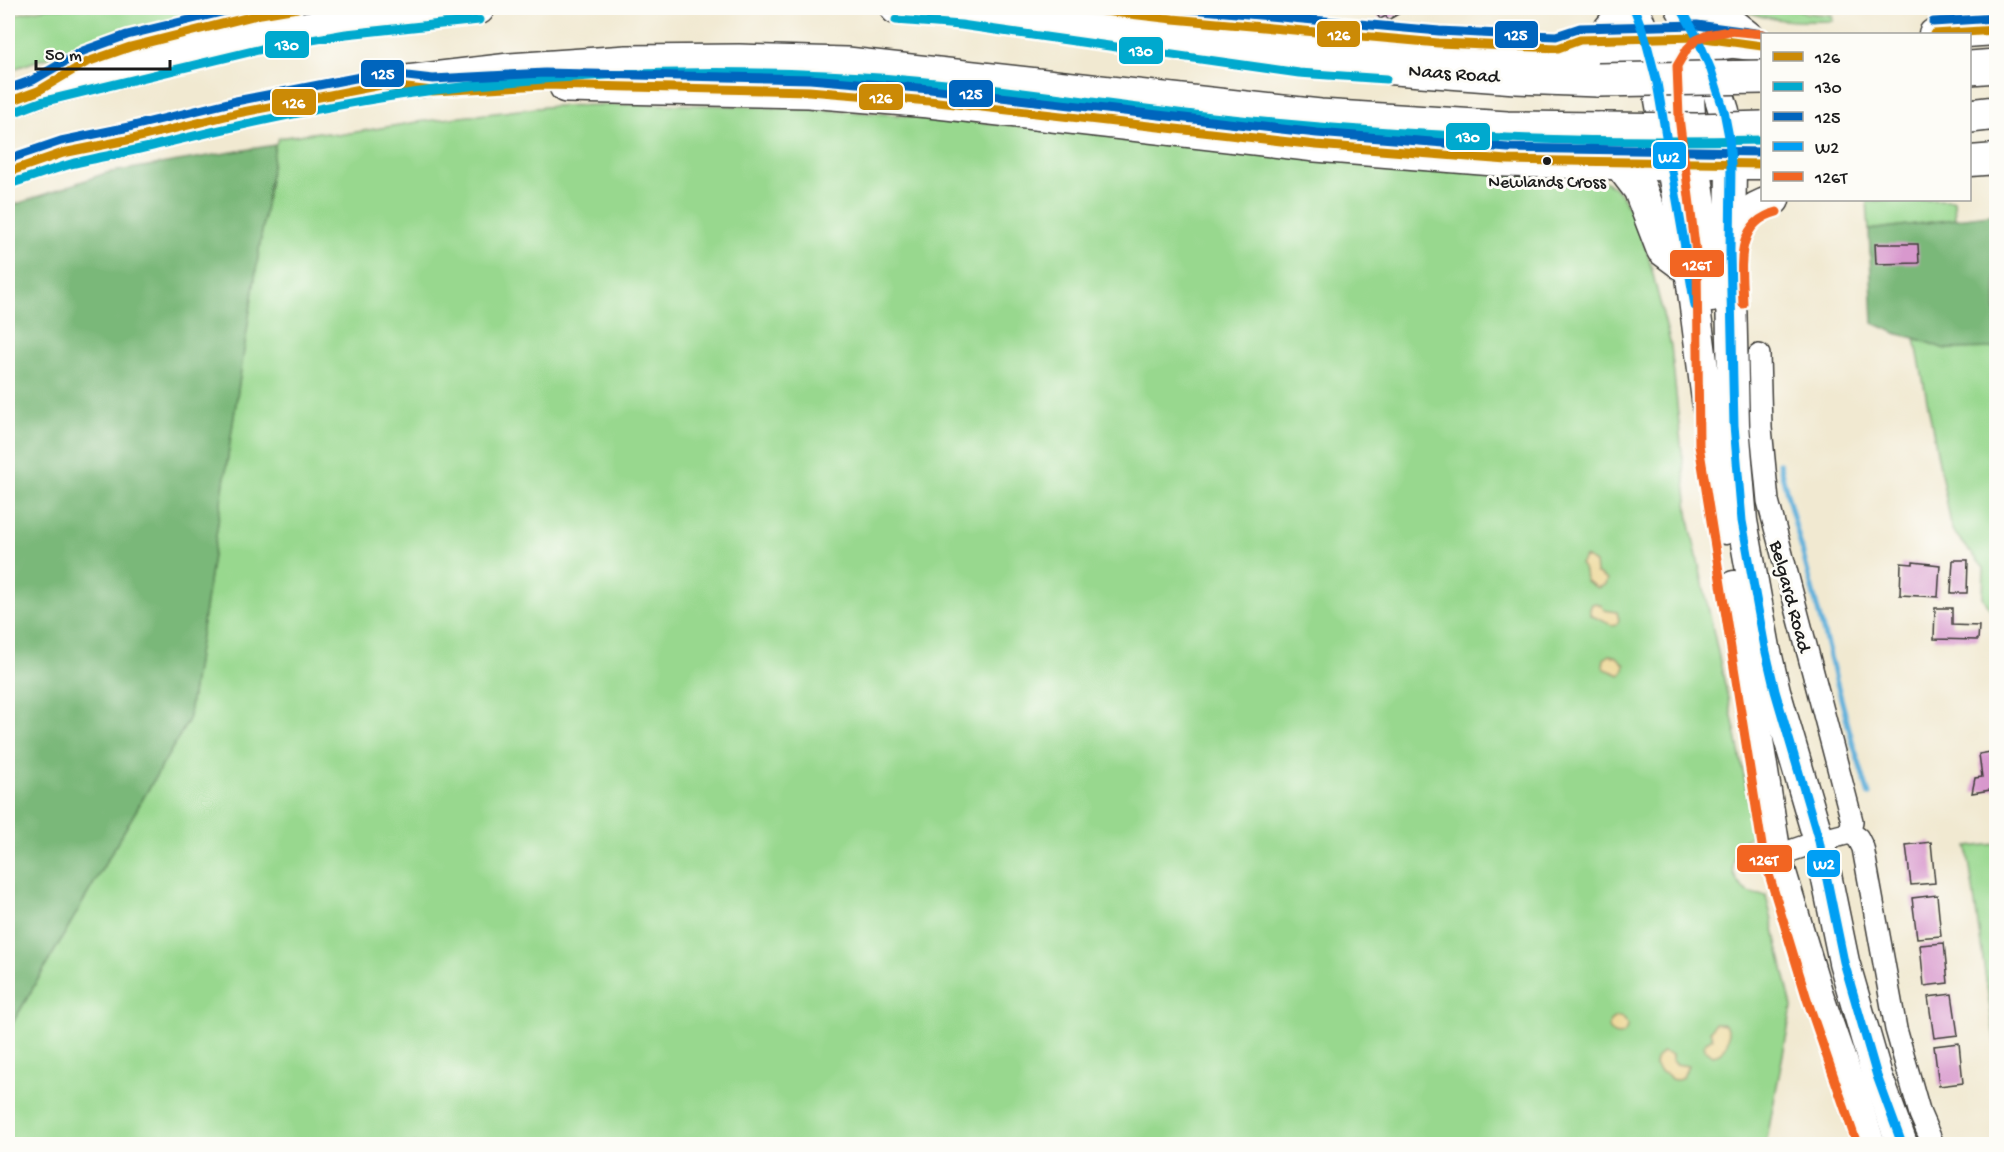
<svg xmlns="http://www.w3.org/2000/svg" width="2004" height="1152" font-family="'Gochi Hand',sans-serif">
	<style>
		.green { fill: #98d88e; stroke: #5a7a55; stroke-width: 1.5 }
		.forest { fill: #7ab879; stroke: #4b6a4a; stroke-width: 1.5 }
		.sand { fill: #eeda9e; stroke: #857b5d; stroke-width: 1.5 }
		.lines { fill: none; stroke-linecap: round; stroke-linejoin: round }
		.stream { stroke: #61b1db; stroke-width: 5 }
		.building { fill: #d898cd }
		.minor-casing { stroke: #3c3b37; stroke-width: 24 }
		.secondary-casing { stroke: #3c3b37; stroke-width: 33 }
		.trunk-casing { stroke: #3c3b37; stroke-width: 36 }
		.minor { stroke: #fff; stroke-width: 21 }
		.secondary { stroke: #fff; stroke-width: 30 }
		.trunk { stroke: #fff; stroke-width: 33 }
		.trunk-bridge-casing { stroke: #3c3b37; stroke-width: 36; stroke-linecap: butt }
		.trunk-bridge { stroke: #fff; stroke-width: 33 }
		.bus-1-casing { stroke: #fdfcf7; stroke-width: 14 }
		.bus-2-casing { stroke: #fdfcf7; stroke-width: 14 }
		.bus-3-casing { stroke: #fdfcf7; stroke-width: 14 }
		.bus-4-casing { stroke: #fdfcf7; stroke-width: 14 }
		.bus-5-casing { stroke: #fdfcf7; stroke-width: 14 }
		.bus-1 { stroke: #cb8a06; stroke-width: 9 }
		.bus-2 { stroke: #00a9ce; stroke-width: 9 }
		.bus-3 { stroke: #0065bd; stroke-width: 9 }
		.bus-4 { stroke: #019ff4; stroke-width: 9 }
		.bus-5 { stroke: #f26522; stroke-width: 9 }
		.bus-dot { fill: #1c1c1c; stroke: #fdfcf7; stroke-width: 2 }
		.labels { text-anchor: middle; stroke-width: 6; stroke-linejoin: round; paint-order: stroke }
		.bus-label { font-size: 18px; fill: #1c1c1c; stroke: #fdfcf7 }
		.street-label { font-size: 20px; fill: #1c1c1c; stroke: #fdfcf7 }
		.line-badge { stroke: #fdfcf7; stroke-width: 2 }
		.badge-label { font-size: 16px; text-anchor: middle; font-weight: bold; fill: #fff }
	</style>
	<rect width="100%" height="100%" fill="#fdfcf7"/>
	<filter id="ink" filterUnits="userSpaceOnUse"><feTurbulence type="fractalNoise" baseFrequency=".0167" numOctaves="2"/><feDisplacementMap in="SourceGraphic" scale="12" xChannelSelector="R" yChannelSelector="G"/><feConvolveMatrix kernelMatrix="1 2 1 2 8 2 1 2 1" color-interpolation-filters="sRGB"/></filter>
	<filter id="wash" filterUnits="userSpaceOnUse"><feTurbulence type="fractalNoise" baseFrequency=".008" numOctaves="4" result="noise"/><feDisplacementMap in="SourceGraphic" scale="24" xChannelSelector="R" yChannelSelector="G"/><feGaussianBlur stdDeviation="1.35" result="paint"/><feColorMatrix in="noise" values="0 0 0 0 0 0 0 0 0 0 0 0 0 0 0 0 0 1.4 0 .05"/><feComposite in="paint" operator="in"/></filter>
	<g filter="url(#wash)">
		<rect width="100%" height="100%" fill="#f1e9d1"/>
		<!-- green -->
		<g class="green">
			<polygon points="46,8 257,8 39,60 8,71 8,16"/>
			<path d="M1737,8H1794L1807,13L1832,15L1833,21C1799,22 1768,22 1737,8Z"/>
			<path d="M650,104C742,105 832,109 924,117L1516,172L1544,179L1606,182L1614,187L1624,198L1647,251L1671,346L1689,520L1735,730L1755,834C1722,848 1727,897 1766,895L1792,1007L1766,1144H8V1031L188,721L275,145L279,138L319,132L338,135L417,122L554,106Z"/>
			<polygon points="1885,200 1954,200 1955,219 1869,230 1867,201"/>
			<polygon points="1915,338 1945,349 1996,348 1996,620 1983,597 1984,568 1952,530"/>
			<polygon points="1996,844 1996,1050 1967,847"/>
		</g>
		<!-- forest -->
		<g class="forest">
			<polygon points="275,145 188,721 8,1031 8,207 106,173"/>
			<polygon points="1996,214 1996,348 1945,349 1915,338 1898,334 1873,323 1869,230"/>
		</g>
		<!-- sand -->
		<g class="sand">
			<polygon points="1585,557 1595,563 1596,573 1607,580 1605,585 1597,588 1586,581 1585,571 1580,564"/>
			<polygon points="1597,603 1602,606 1604,610 1617,612 1619,620 1617,624 1612,625 1590,615 1590,609 1592,604"/>
			<polygon points="1610,655 1617,657 1625,665 1623,672 1620,675 1605,669 1603,666 1604,659"/>
			<circle cx="1618" cy="1026" r="9"/>
			<path d="M1715,1023L1725,1025C1732,1037 1727,1053 1713,1055L1705,1049L1704,1045L1706,1042L1713,1038L1710,1031Z"/>
			<polygon points="1662,1052 1672,1055 1672,1060 1676,1064 1688,1066 1683,1077 1675,1080 1671,1079 1668,1075 1659,1071 1655,1065 1656,1059"/>
		</g>
		<g class="lines">
			<!-- stream -->
			<polyline class="stream" points="1779,463 1852,740 1869,795"/>
		</g>
		<g id="blocks">
			<!-- building -->
			<g class="building">
				<polygon points="1373,8 1409,8 1388,20 1386,16 1380,19"/>
				<polygon points="1875,244 1918,244 1919,263 1876,264"/>
				<polygon points="1953,560 1968,560 1967,593 1951,593"/>
				<polygon points="1913,562 1940,565 1938,597 1900,595 1901,563 1913,564"/>
				<polygon points="1935,608 1952,608 1952,625 1979,626 1978,640 1934,639"/>
				<polygon points="1996,751 1996,789 1972,793 1975,778 1982,777 1979,754"/>
				<polygon points="1931,842 1935,883 1911,885 1906,845"/>
				<polygon points="1937,895 1941,936 1917,938 1912,898"/>
				<polygon points="1944,943 1948,983 1924,986 1920,945"/>
				<polygon points="1952,994 1958,1035 1934,1038 1928,997"/>
				<polygon points="1959,1043 1963,1083 1939,1086 1934,1046"/>
			</g>
		</g>
	</g>
	<g filter="url(#ink)">
		<use href="#blocks" fill-opacity="0" stroke="#3c3b37" stroke-width="1.5"/>
		<g class="lines">
			<defs>
				<g id="minor">
					<polyline points="1759,355 1761,428 1768,501 1852,821 1850,833"/>
					<polyline points="1776,856 1819,841 1850,833 1858,838 1863,848 1896,1029 1920,1114 1933,1144"/>
				</g>
				<g id="secondary">
					<polyline points="1078,8 1173,19 1438,43 1558,48 1598,52 1686,54 1695,56 1711,70"/>
					<polyline points="1634,8 1645,37 1657,83 1690,269 1708,408 1711,444 1725,529"/>
					<polyline points="1681,8 1697,37 1711,70 1724,111 1729,137 1731,164 1730,251 1734,425 1742,521 1765,648 1775,691 1819,841 1844,962 1877,1076 1902,1144"/>
					<polyline points="1712,8 1760,46"/>
					<polyline points="1934,34 1996,30"/>
					<polyline points="1601,39 1620,15 1621,8"/>
					<polyline points="1709,40 1762,46"/>
					<polyline points="1970,161 1996,159"/>
					<polyline points="1713,164 1762,164"/>
					<path d="M1733,242C1739,216 1749,208 1774,200"/>
					<path d="M1711,297C1708,221 1686,143 1689,68C1699,47 1708,46 1730,43"/>
					<polyline points="1734,586 1776,856 1818,995 1870,1144"/>
				</g>
				<g id="trunk">
					<polyline points="897,8 962,13 1301,61 1516,77 1598,80"/>
					<polyline points="219,25 284,8"/>
					<polyline points="1970,68 1996,66"/>
					<polyline points="566,86 809,91 929,101 1316,145 1507,160 1671,164"/>
					<polyline points="8,102 38,91 264,36 344,22 478,8"/>
					<polyline points="1970,116 1996,113"/>
					<polyline points="1620,163 1640,189 1663,249 1690,269"/>
					<polyline points="8,172 63,153 132,139 238,113 381,85 510,70 627,62 739,61 847,64 1320,116 1507,128 1602,129"/>
				</g>
			</defs>
			<!-- minor casing -->
			<use href="#minor" class="minor-casing"/>
			<!-- secondary casing -->
			<use href="#secondary" class="secondary-casing"/>
			<!-- trunk casing -->
			<use href="#trunk" class="trunk-casing"/>
			<!-- minor -->
			<use href="#minor" class="minor"/>
			<!-- secondary -->
			<use href="#secondary" class="secondary"/>
			<!-- trunk -->
			<use href="#trunk" class="trunk"/>
			<defs>
				<g id="trunk-bridge">
					<polyline points="1598,80 1762,77"/>
					<polyline points="1602,129 1697,130 1762,128"/>
				</g>
			</defs>
			<!-- trunk-bridge casing -->
			<use href="#trunk-bridge" class="trunk-bridge-casing"/>
			<!-- trunk-bridge -->
			<use href="#trunk-bridge" class="trunk-bridge"/>
			<defs>
				<g id="bus-1">
					<polyline points="1078,8 1173,19 1438,43 1558,48 1580,40 1697,37 1762,46"/>
					<polyline points="1934,34 1996,30"/>
					<polyline points="8,102 38,91 87,62 130,47 261,14 297,8"/>
					<polyline points="8,172 63,153 132,139 238,113 381,85 433,91 545,85 809,91 929,101 1316,145 1507,160 1762,164"/>
				</g>
				<g id="bus-2">
					<polyline points="896,20 961,25 1299,73 1386,79"/>
					<polyline points="12,113 41,102 266,48 346,34 479,20"/>
					<path d="M12,183C31,177 51,170 71,164C99,157 129,152 157,145C246,123 336,103 427,91C557,74 694,69 825,75C958,80 1090,104 1222,118C1402,137 1582,144 1762,140"/>
				</g>
				<g id="bus-3">
					<polyline points="1179,8 1439,31 1500,34 1556,36 1580,28 1697,25 1763,34"/>
					<polyline points="1933,22 1995,18"/>
					<polyline points="8,89 33,80 83,51 127,35 238,8"/>
					<polyline points="8,159 61,141 129,127 236,101 381,73 433,79 545,73 810,79 930,89 1317,133 1508,148 1762,152"/>
				</g>
				<g id="bus-4">
					<polyline points="1634,8 1645,37 1657,83 1695,306"/>
					<polyline points="1681,8 1697,37 1711,70 1724,111 1729,137 1731,164 1730,251 1734,425 1742,521 1765,648 1775,691 1819,841 1844,962 1877,1076 1902,1144"/>
				</g>
				<g id="bus-5">
					<polyline points="1763,34 1729,31 1707,35 1696,40 1687,49 1677,66 1679,117 1697,261 1699,445 1764,858 1807,999 1857,1144"/>
					<path d="M1743,304C1742,268 1733,223 1777,212"/>
				</g>
			</defs>
			<!-- bus-1 casing -->
			<use href="#bus-1" class="bus-1-casing"/>
			<!-- bus-2 casing -->
			<use href="#bus-2" class="bus-2-casing"/>
			<!-- bus-3 casing -->
			<use href="#bus-3" class="bus-3-casing"/>
			<!-- bus-4 casing -->
			<use href="#bus-4" class="bus-4-casing"/>
			<!-- bus-5 casing -->
			<use href="#bus-5" class="bus-5-casing"/>
			<!-- bus-1 -->
			<use href="#bus-1" class="bus-1"/>
			<!-- bus-2 -->
			<use href="#bus-2" class="bus-2"/>
			<!-- bus-3 -->
			<use href="#bus-3" class="bus-3"/>
			<!-- bus-4 -->
			<use href="#bus-4" class="bus-4"/>
			<!-- bus-5 -->
			<use href="#bus-5" class="bus-5"/>
		</g>
	</g>
	<!-- markers -->
	<circle class="bus-dot" cx="1547" cy="161" r="5"/>
	<g class="labels">
		<!-- bus labels -->
		<g class="bus-label">
			<text x="1547" y="187">Newlands Cross</text>
		</g>
		<!-- street labels -->
		<g class="street-label">
			<text transform="translate(1454 72) rotate(4)" y="7">Naas Road</text>
			<text transform="translate(1792 596) rotate(75)" y="7">Belgard Road</text>
		</g>
	</g>
	<g class="line-badge">
		<rect x="1316" y="20" width="45" height="28" rx="6" fill="#cb8a06"/>
		<rect x="1494" y="20" width="45" height="29" rx="6" fill="#0065bd"/>
		<rect x="264" y="30" width="46" height="29" rx="6" fill="#00a9ce"/>
		<rect x="1118" y="36" width="46" height="29" rx="6" fill="#00a9ce"/>
		<rect x="360" y="59" width="45" height="29" rx="6" fill="#0065bd"/>
		<rect x="948" y="79" width="46" height="29" rx="6" fill="#0065bd"/>
		<rect x="858" y="83" width="46" height="28" rx="6" fill="#cb8a06"/>
		<rect x="271" y="88" width="46" height="28" rx="6" fill="#cb8a06"/>
		<rect x="1445" y="122" width="46" height="29" rx="6" fill="#00a9ce"/>
		<rect x="1652" y="141" width="35" height="29" rx="6" fill="#019ff4"/>
		<rect x="1669" y="249" width="56" height="29" rx="6" fill="#f26522"/>
		<rect x="1736" y="844" width="57" height="29" rx="6" fill="#f26522"/>
		<rect x="1806" y="849" width="35" height="29" rx="6" fill="#019ff4"/>
	</g>
	<g class="badge-label">
		<text x="1339" y="40">126</text>
		<text x="1516" y="40">125</text>
		<text x="287" y="50">130</text>
		<text x="1141" y="56">130</text>
		<text x="383" y="79">125</text>
		<text x="971" y="99">125</text>
		<text x="881" y="103">126</text>
		<text x="294" y="108">126</text>
		<text x="1468" y="142">130</text>
		<text x="1669" y="162">W2</text>
		<text x="1697" y="270">126T</text>
		<text x="1764" y="865">126T</text>
		<text x="1824" y="869">W2</text>
	</g>
	<!-- margin -->
	<rect width="2004" height="1152" fill="none" stroke="#fdfcf7" stroke-width="30"/>
	<!-- legend -->
	<rect x="1761" y="33" width="210" height="168" fill="#fdfcf7" stroke="#a3a29f" stroke-width="1.5"/>
	<rect x="1773" y="52" width="30" height="9" fill="#cb8a06" stroke="#a3a29f" stroke-width="1.5"/>
	<text x="1815" y="63" font-size="18" fill="#1c1c1c">126</text>
	<rect x="1773" y="82" width="30" height="9" fill="#00a9ce" stroke="#a3a29f" stroke-width="1.5"/>
	<text x="1815" y="93" font-size="18" fill="#1c1c1c">130</text>
	<rect x="1773" y="112" width="30" height="9" fill="#0065bd" stroke="#a3a29f" stroke-width="1.5"/>
	<text x="1815" y="123" font-size="18" fill="#1c1c1c">125</text>
	<rect x="1773" y="142" width="30" height="9" fill="#019ff4" stroke="#a3a29f" stroke-width="1.5"/>
	<text x="1815" y="153" font-size="18" fill="#1c1c1c">W2</text>
	<rect x="1773" y="172" width="30" height="9" fill="#f26522" stroke="#a3a29f" stroke-width="1.5"/>
	<text x="1815" y="183" font-size="18" fill="#1c1c1c">126T</text>
	<!-- scale -->
	<path d="M36 60v9h134v-9" fill="none" stroke="#1c1c1c" stroke-width="3"/>
	<text x="45" y="60" font-size="18" fill="#1c1c1c" stroke="#fdfcf7" stroke-width="4.5" paint-order="stroke">50 m</text>
</svg>
